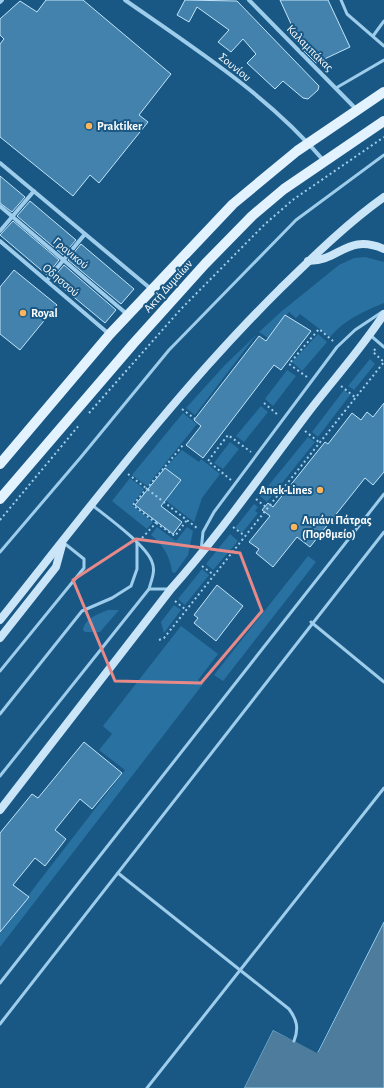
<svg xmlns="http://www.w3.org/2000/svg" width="384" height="1088" font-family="'Alegreya Sans',sans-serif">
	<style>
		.green { fill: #2871a1 }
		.water { fill: #4d7c9c; stroke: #91cbee }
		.pier { fill: #195884 }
		.building { fill: #4282ad; stroke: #c3e4f9 }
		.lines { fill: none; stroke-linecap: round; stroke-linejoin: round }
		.path { stroke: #9ecdec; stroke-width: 2; stroke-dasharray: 2 3; stroke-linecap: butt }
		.service { stroke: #9ecdec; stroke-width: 3 }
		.minor { stroke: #9ecdec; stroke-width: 4 }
		.secondary { stroke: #cae5f8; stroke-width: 8 }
		.primary { stroke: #e3f2ff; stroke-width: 10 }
		.marked { fill: none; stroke: #e88989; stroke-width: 3; stroke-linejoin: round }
		.poi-dot { fill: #ffb559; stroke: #195884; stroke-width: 1.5 }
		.labels { text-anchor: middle; stroke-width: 4; stroke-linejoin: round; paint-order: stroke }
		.street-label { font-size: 12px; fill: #fff; stroke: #195884 }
		.poi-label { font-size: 12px; font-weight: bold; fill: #fff; stroke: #195884; text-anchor: start }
	</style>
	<rect width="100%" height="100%" fill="#195884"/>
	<!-- green -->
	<g class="green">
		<path d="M365,257L384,262V303C363,312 345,319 330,337L300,314L296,318L289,312L268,338L259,332L282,311L339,265L354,258Z"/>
		<polygon points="257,334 195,415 186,408 224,366"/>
		<polygon points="318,334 327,342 302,371 292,362"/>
		<polygon points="370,359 375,364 354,390 348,386"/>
		<polygon points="287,370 296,376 273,406 265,399"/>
		<polygon points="344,390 350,395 318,437 312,432"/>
		<polygon points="261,406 268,412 244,442 236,436"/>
		<polygon points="183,413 197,424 147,486 132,475"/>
		<polygon points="308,437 315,442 267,502 260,496"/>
		<polygon points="230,442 239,449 223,469 214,463"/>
		<polygon points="182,450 199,462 201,459 220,474 202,498 194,522 165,500 181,480 165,468"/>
		<polygon points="130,478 144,489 132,505 153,522 147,529 112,501"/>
		<polygon points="254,504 258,507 255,511 258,513 242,533 235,528"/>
		<path d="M157,527L176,541L187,527L193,531L188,555L175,573L172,572C170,556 163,545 151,535Z"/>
		<polygon points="230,534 238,541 213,570 206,564"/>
		<polygon points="308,556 316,562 223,681 214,675"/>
		<polygon points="202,569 209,575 185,605 178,599"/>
		<polygon points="174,605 181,610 164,633 161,622"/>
		<path d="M108,610H119L100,632H85L83,630C85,618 98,614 108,610Z"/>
		<polygon points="181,626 218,654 198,680 203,684 0,947 0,932 125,770 99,750 112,734 103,726"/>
	</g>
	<!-- water -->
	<polygon class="water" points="384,922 384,1088 244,1088 273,1030 318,1052"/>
	<!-- pier -->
	<polygon class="pier" points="384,920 317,1053 273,1030 244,1088 242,1088 272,1028 317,1050"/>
	<!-- building -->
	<g class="building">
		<polygon points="46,0 83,0 171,74 139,115 148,122 99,183 90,175 73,196 0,137 0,44 4,39 0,35 0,19 20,1 37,12"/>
		<polygon points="185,0 237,1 319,86 318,90 308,99 303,98 283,81 275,89 247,63 256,54 243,39 231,52 218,42 229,30 197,7 189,22 177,15"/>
		<polygon points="280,0 328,0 350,47 316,63 303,50"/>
		<polygon points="0,176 25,197 12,212 0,203"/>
		<polygon points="30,201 76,240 63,255 17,216"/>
		<polygon points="13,221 59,260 47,275 0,235"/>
		<polygon points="81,244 134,289 121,304 68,260"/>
		<polygon points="64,265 116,310 105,323 52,279"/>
		<polygon points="14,270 57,305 20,350 0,334 0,287"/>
		<polygon points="285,315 311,331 281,370 274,365 203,458 186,445 201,426 194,420 259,336 266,341"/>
		<polygon points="384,403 384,472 373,485 365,478 310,547 297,537 273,567 256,553 259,549 249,542 270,516 262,510 268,503 273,507 325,442 328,444 352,413 361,420 367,412 373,417"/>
		<polygon points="165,468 181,480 161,506 182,522 173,534 135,505"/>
		<polygon points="217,585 243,606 216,641 194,623 198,618 194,615"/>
		<polygon points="84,742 122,773 92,809 80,799 55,830 66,839 45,866 35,858 13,885 29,897 0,932 0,833 32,794 38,798"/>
	</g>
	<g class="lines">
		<!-- path -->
		<g class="path">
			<polyline points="307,377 289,364 319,329 333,341"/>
			<polyline points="341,386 356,398"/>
			<polyline points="264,403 278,415"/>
			<polyline points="182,409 195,419"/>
			<polyline points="89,413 180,310 265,224 294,199 384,137"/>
			<polyline points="305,431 320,443"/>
			<polyline points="128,474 197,528"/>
			<polyline points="231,480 208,461 228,435 251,452"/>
			<polyline points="256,499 267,508"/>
			<polyline points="0,520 80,424"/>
			<polyline points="156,523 175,536 187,520"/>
			<polyline points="233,527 245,536"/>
			<polyline points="142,538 156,523 133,505 183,445"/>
			<polyline points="202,566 214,575"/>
			<polyline points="175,601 186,610"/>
			<polyline points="159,640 164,638 384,362 373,352 376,348"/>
		</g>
		<!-- service -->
		<g class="service">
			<polyline points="341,0 347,14 384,46"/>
			<polyline points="373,36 384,21"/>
			<polyline points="336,88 384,60"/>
			<polyline points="370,335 384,347"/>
			<polyline points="201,551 203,532 214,512 337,347 355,330 382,312"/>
			<polyline points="0,552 81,457 169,350 296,220 384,155"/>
			<polyline points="149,589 169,589"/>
			<polyline points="311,622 384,682"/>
			<polyline points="0,671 84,568 84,559 64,543"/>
			<polyline points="0,714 82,611 112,598 131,586 137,569 137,543"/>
			<path d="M0,776L149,589C151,581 156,571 152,562C146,545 107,517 92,505"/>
			<path d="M118,873L289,1009C297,1020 299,1028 294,1041"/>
			<polyline points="0,983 384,494"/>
			<polyline points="0,1024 384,532"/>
			<polyline points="147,1088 384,788"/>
		</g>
		<!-- minor -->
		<g class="minor">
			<path d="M125,0C194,48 269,96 324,161"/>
			<polyline points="249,0 357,110"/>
			<polyline points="0,2 2,0"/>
			<polyline points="0,163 151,289"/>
			<polyline points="0,206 128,315"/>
			<polyline points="0,231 34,191"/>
			<polyline points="0,241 109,334"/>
			<polyline points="47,280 85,234"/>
		</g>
		<!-- secondary -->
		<g class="secondary">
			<path d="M308,261C340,261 347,233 384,249"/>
			<path d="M0,620C90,507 177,391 280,289C313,257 346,224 384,197"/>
			<polyline points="0,638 56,567 62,545"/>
			<path d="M0,810L171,589C219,535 260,476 304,418C330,383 360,351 384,314"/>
		</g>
		<!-- primary -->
		<g class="primary">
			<polyline points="0,464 110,334 233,204 297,151 384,92"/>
			<polyline points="0,499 133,344 205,264 252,216 284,189 384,121"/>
		</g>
	</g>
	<!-- marked area -->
	<path class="marked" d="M136,539L240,553L262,611L201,683L115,681L73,580Z"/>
	<!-- markers -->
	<g class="poi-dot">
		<circle cx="89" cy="126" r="4"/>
		<circle cx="23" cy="313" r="4"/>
		<circle cx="320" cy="490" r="4"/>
		<circle cx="294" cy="527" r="4"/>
	</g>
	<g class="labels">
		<!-- street labels -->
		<g class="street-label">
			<text transform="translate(310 48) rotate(45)" y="4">Καλαμπάκας</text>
			<text transform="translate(235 67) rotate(39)" y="4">Σουνίου</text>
			<text transform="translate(71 253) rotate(40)" y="4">Γρανικού</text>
			<text transform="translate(61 280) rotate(40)" y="4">Οδησσού</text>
			<text transform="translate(168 286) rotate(-48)" y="4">Ακτή Δυμαίων</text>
		</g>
		<!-- poi labels -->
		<g class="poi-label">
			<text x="97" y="130">Praktiker</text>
			<text x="31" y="317">Royal</text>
			<text x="312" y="494" text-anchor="end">Anek-Lines</text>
			<text x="302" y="524">Λιμάνι Πάτρας<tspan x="302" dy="14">(Πορθμείο)</tspan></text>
		</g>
	</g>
</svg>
